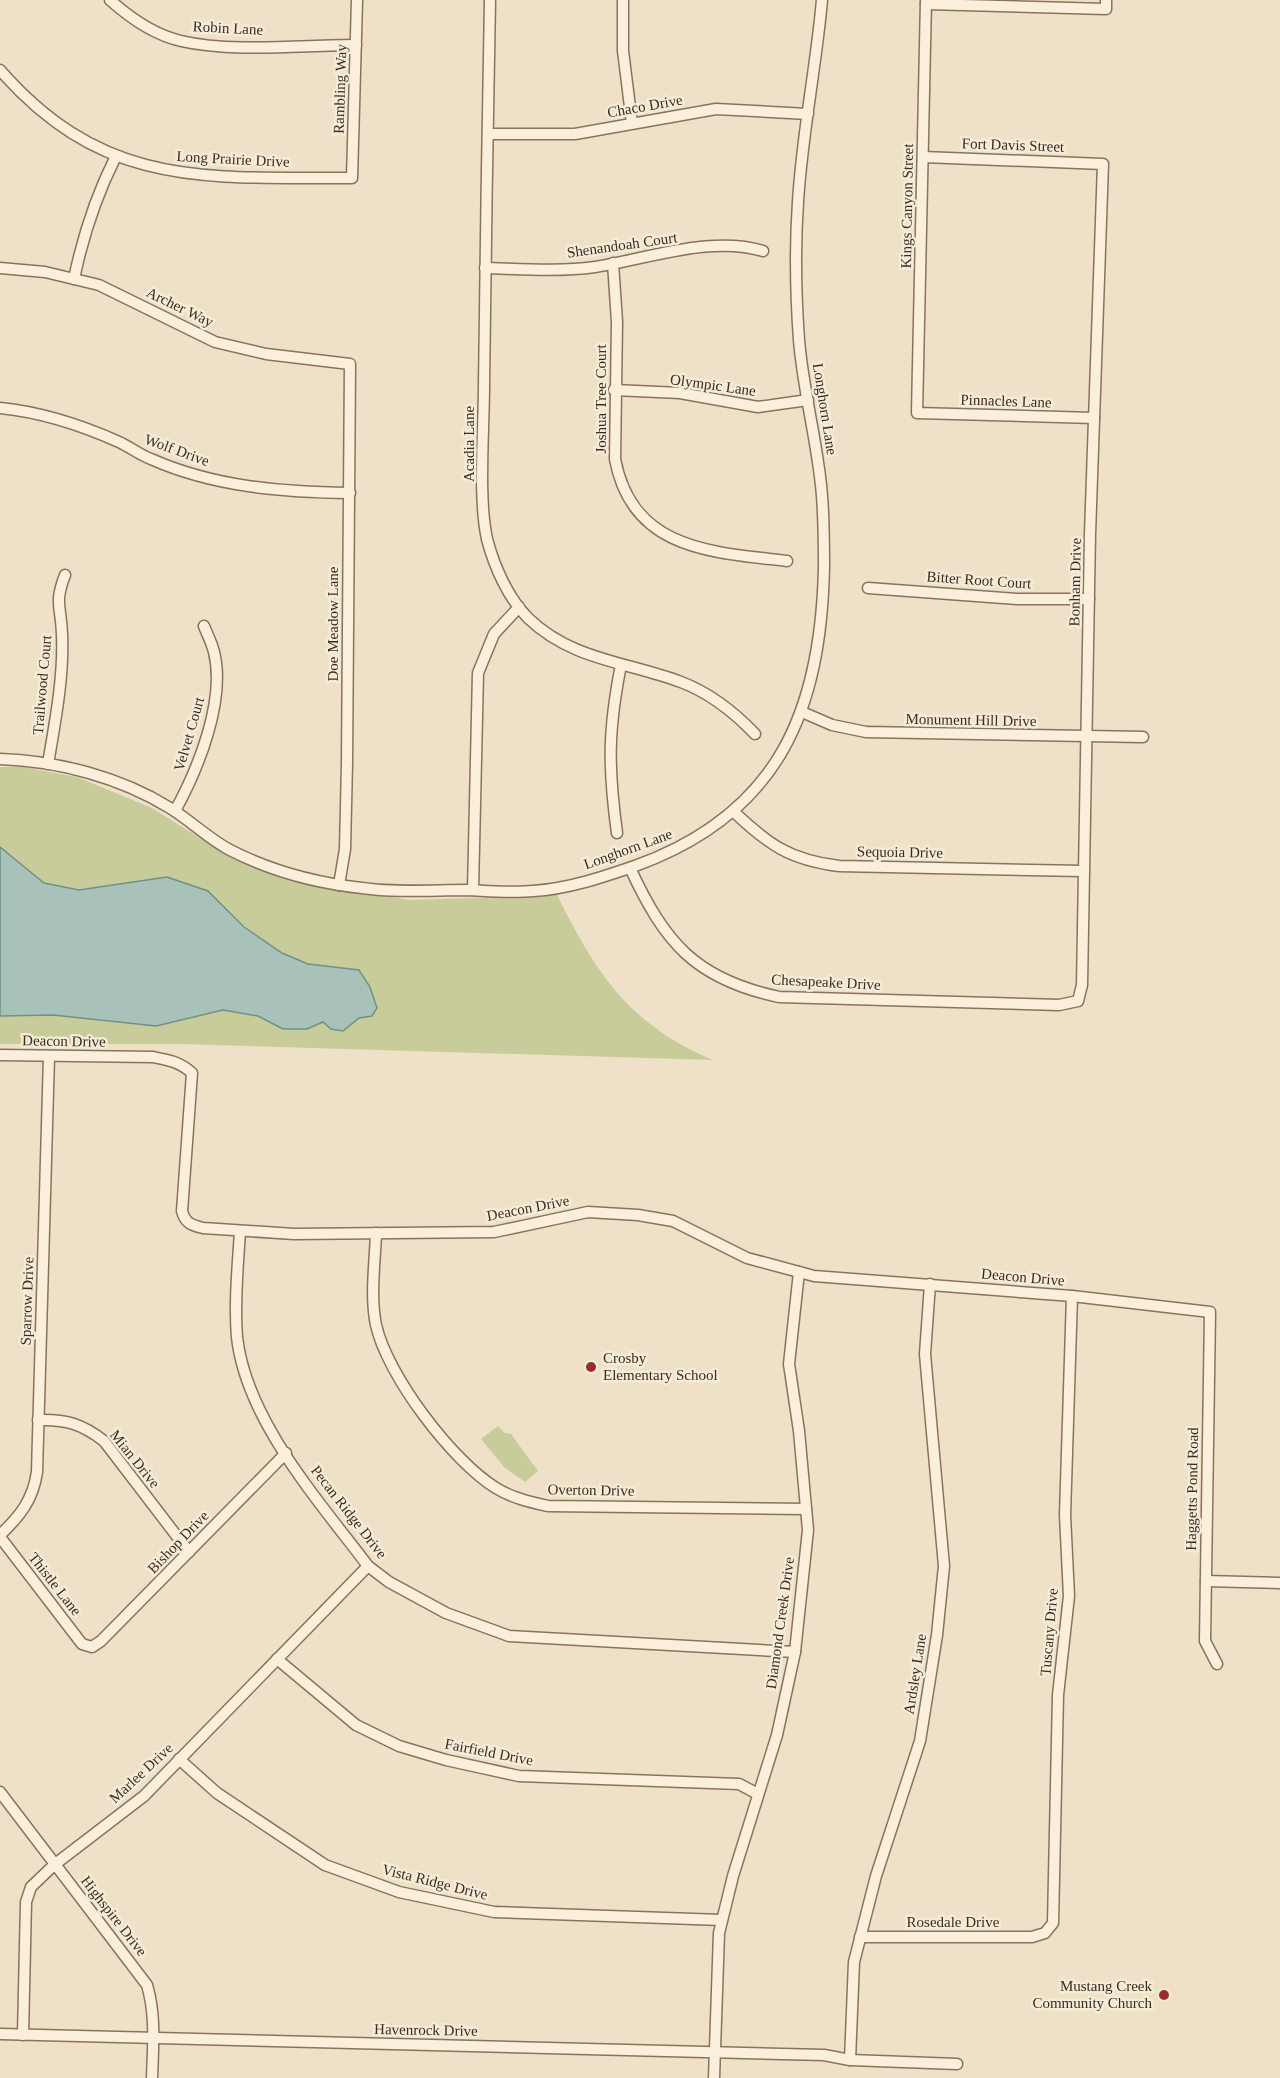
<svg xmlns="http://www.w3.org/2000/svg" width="1280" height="2078" font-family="'Times New Roman',serif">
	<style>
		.green { fill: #c8cc9b }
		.water { fill: #a8c2ba; stroke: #6f9187; stroke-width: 1.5 }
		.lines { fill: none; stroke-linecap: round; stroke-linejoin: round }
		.minor-casing { stroke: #8a735d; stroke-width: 13 }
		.minor { stroke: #f9efdb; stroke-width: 10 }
		.poi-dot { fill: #982d31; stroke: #f5ecd7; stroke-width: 2 }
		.labels { text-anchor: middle; stroke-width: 5; stroke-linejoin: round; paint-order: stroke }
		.street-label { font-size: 15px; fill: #3a2c20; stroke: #f5ecd7 }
		.poi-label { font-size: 15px; fill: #3a2c20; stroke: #f5ecd7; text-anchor: start }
	</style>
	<rect width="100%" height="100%" fill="#eee1c7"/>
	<!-- green -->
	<g class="green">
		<path d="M0,767H23L77,777L152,808L224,853L308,884L410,900L557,895C596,973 629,1025 713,1060L180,1044H0Z"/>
		<polygon points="498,1426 505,1433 511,1434 538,1471 525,1482 505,1468 481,1439"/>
	</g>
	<!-- water -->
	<polygon class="water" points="0,847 44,883 79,890 167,877 208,891 244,927 282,953 308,964 359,970 370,987 377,1008 372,1016 359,1018 343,1031 331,1029 323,1022 307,1029 283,1029 258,1016 223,1010 156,1026 53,1015 0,1016"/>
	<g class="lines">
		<defs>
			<g id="minor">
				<path d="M110,0C129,17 155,35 181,41C233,53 302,45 356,45"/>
				<path d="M490,0C488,128 485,257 484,385C484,429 478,498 487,539C494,566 508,598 528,618C571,660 628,662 681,682C710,693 734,712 755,734"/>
				<polyline points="623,0 623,51 632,123"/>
				<polyline points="926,0 917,413 1094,418"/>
				<polyline points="926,4 1106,9 1106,0"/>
				<path d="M0,70C105,190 208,177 352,178L357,0"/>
				<polyline points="488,134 575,134 716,109 808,114"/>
				<path d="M613,263L617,322L615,459C632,550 711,552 787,561"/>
				<polyline points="0,268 45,272 99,285 215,342 266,354 350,364 347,763 345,849 339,885"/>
				<path d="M485,268C521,269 558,272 595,267C647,259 712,235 763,251"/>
				<path d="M74,279C83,235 96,196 116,156"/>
				<polyline points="614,390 680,393 758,407 808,400"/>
				<path d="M0,408C41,412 81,425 119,442C130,447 140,455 151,459C214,487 282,492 350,493"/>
				<polyline points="868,588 1017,599 1089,599"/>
				<polyline points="802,712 832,725 866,732 1143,737"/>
				<path d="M0,759C58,761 120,777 170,808C191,821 209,839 230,850C271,871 316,883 362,888C397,893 433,890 468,890C490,891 512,893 533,891C568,889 603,877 635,866C779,814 821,711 824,567C824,540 824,512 821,485C816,437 803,389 799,340C796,298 795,244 798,202C802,134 816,68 822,0"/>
				<path d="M48,764C55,722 64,677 62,634C61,605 54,604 65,575"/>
				<path d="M175,811C198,769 226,701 214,652C212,643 207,634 204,626"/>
				<path d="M734,812C769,845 790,860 839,866L1083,871"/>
				<path d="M617,833C608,767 608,730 621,665"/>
				<path d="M630,868C665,943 695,979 779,997L1059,1005L1078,1001L1082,985L1090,534L1103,164L923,157"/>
				<polyline points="473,890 478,673 494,634 519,607"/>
				<path d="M0,1055L153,1057C169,1060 180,1062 192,1073L182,1211C185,1223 191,1225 203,1228L294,1234L494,1232L588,1212L638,1215L673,1221L747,1258L814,1276L1072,1296L1210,1312L1205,1641L1217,1664"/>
				<path d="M240,1231C238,1265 234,1302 237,1337C246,1420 319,1501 368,1566L389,1582L446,1613L509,1636L795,1652"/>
				<path d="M376,1233C375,1263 370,1296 376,1325C387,1375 452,1461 496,1488C512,1498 530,1502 548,1506L806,1509"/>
				<path d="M38,1420C66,1419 82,1424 104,1441L189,1552"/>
				<path d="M0,1535C20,1516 33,1500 37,1472L49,1056"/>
				<polyline points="0,1537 82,1644 92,1647 101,1641 286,1453"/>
				<polyline points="1206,1581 1280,1583"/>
				<polyline points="277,1659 356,1725 399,1746 446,1760 519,1776 739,1784 758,1794"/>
				<polyline points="179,1759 217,1793 325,1865 399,1892 494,1912 722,1920"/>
				<path d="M0,1792L147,1985C156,2015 153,2047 152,2078"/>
				<polyline points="860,1937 1032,1937 1045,1933 1053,1923 1058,1695 1069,1596 1065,1515 1072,1296"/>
				<polyline points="0,2034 824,2055 850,2060 957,2064"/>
				<polyline points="23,2035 26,1902 31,1887 54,1865 144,1796 368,1566"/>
				<polyline points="850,2060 854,1962 876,1876 920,1741 937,1635 944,1566 925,1354 930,1284"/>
				<polyline points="714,2078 719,1933 733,1876 777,1735 795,1652 808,1530 799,1431 789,1364 799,1272"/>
			</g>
		</defs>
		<!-- minor casing -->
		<use href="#minor" class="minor-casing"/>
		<!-- minor -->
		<use href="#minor" class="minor"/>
	</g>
	<!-- markers -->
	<g class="poi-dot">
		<circle cx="591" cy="1367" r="6"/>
		<circle cx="1164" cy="1995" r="6"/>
	</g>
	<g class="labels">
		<!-- street labels -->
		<g class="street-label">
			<text transform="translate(228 28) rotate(3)" y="5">Robin Lane</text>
			<text transform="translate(340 89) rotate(-88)" y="5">Rambling Way</text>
			<text transform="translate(645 106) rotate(-10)" y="5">Chaco Drive</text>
			<text transform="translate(1013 145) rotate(2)" y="5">Fort Davis Street</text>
			<text transform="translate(233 159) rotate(3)" y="5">Long Prairie Drive</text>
			<text transform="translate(907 206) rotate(-89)" y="5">Kings Canyon Street</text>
			<text transform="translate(622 245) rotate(-8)" y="5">Shenandoah Court</text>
			<text transform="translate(180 307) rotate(26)" y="5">Archer Way</text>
			<text transform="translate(713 385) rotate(8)" y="5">Olympic Lane</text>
			<text transform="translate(601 399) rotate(-90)" y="5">Joshua Tree Court</text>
			<text transform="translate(1006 401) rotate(2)" y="5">Pinnacles Lane</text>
			<text transform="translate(825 409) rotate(81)" y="5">Longhorn Lane</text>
			<text transform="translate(469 444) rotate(-90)" y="5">Acadia Lane</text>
			<text transform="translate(177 450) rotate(20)" y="5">Wolf Drive</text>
			<text transform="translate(979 580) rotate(4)" y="5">Bitter Root Court</text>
			<text transform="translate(1075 582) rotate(-89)" y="5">Bonham Drive</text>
			<text transform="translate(333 624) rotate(-90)" y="5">Doe Meadow Lane</text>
			<text transform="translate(42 685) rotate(-85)" y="5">Trailwood Court</text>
			<text transform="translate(971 720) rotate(1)" y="5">Monument Hill Drive</text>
			<text transform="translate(189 734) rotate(-74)" y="5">Velvet Court</text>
			<text transform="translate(628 849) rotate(-20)" y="5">Longhorn Lane</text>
			<text transform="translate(900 852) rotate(1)" y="5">Sequoia Drive</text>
			<text transform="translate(826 982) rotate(3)" y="5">Chesapeake Drive</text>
			<text transform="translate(64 1041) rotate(1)" y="5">Deacon Drive</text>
			<text transform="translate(528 1208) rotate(-11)" y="5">Deacon Drive</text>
			<text transform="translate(1023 1277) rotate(5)" y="5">Deacon Drive</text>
			<text transform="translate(27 1301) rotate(-88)" y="5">Sparrow Drive</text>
			<text transform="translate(135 1459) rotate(51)" y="5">Mian Drive</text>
			<text transform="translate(1192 1489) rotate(-89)" y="5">Haggetts Pond Road</text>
			<text transform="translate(591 1490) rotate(1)" y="5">Overton Drive</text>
			<text transform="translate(349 1512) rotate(52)" y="5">Pecan Ridge Drive</text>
			<text transform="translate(178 1542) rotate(-46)" y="5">Bishop Drive</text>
			<text transform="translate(55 1584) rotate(52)" y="5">Thistle Lane</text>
			<text transform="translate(780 1623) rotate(-82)" y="5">Diamond Creek Drive</text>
			<text transform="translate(1049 1632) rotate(-85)" y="5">Tuscany Drive</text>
			<text transform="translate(915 1674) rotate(-81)" y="5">Ardsley Lane</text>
			<text transform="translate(489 1752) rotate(11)" y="5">Fairfield Drive</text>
			<text transform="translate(141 1773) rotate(-43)" y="5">Marlee Drive</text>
			<text transform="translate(435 1882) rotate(14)" y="5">Vista Ridge Drive</text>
			<text transform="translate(114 1916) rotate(52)" y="5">Highspire Drive</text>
			<text x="953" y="1927">Rosedale Drive</text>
			<text transform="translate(426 2030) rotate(1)" y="5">Havenrock Drive</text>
		</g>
		<!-- poi labels -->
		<g class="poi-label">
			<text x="603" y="1363">Crosby<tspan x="603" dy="17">Elementary School</tspan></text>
			<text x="1152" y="1991" text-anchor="end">Mustang Creek<tspan x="1152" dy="17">Community Church</tspan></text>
		</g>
	</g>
</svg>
